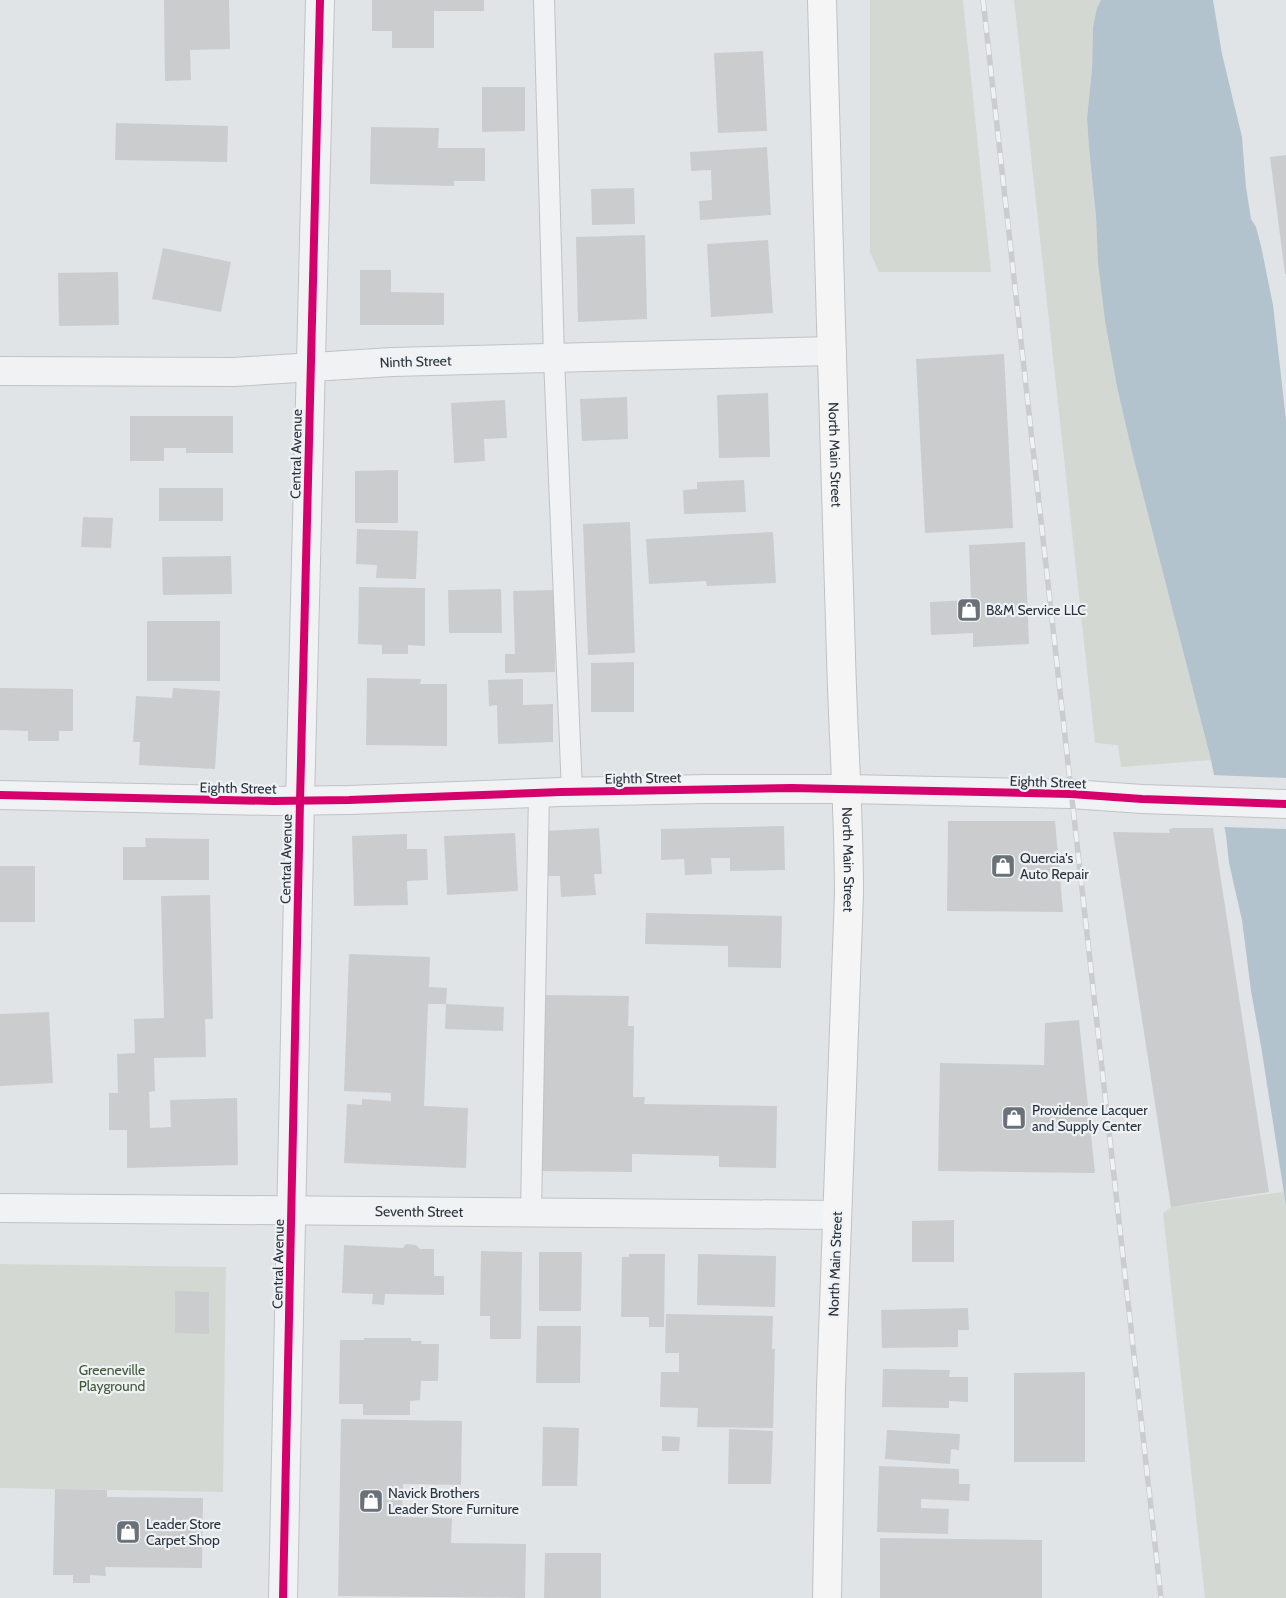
<svg xmlns="http://www.w3.org/2000/svg" width="1286" height="1598" font-family="Cabin,sans-serif">
	<style>
		.green { fill: #d3d9d2 }
		.water { fill: #b3c3ce }
		.pier { fill: #e1e4e6 }
		.building { fill: #caccce }
		.lines { fill: none; stroke-linecap: round; stroke-linejoin: round }
		.service-casing { stroke: #c0c2c4; stroke-width: 22 }
		.minor-casing { stroke: #c0c2c4; stroke-width: 30 }
		.tertiary-casing { stroke: #c0c2c4; stroke-width: 30 }
		.secondary-casing { stroke: #c0c2c4; stroke-width: 30 }
		.service { stroke: #f0f2f3; stroke-width: 20 }
		.minor { stroke: #f0f2f3; stroke-width: 28 }
		.tertiary { stroke: #f0f2f3; stroke-width: 28 }
		.secondary { stroke: #f5f5f6; stroke-width: 28 }
		.rail-casing { stroke: #cacccd; stroke-width: 5.5 }
		.rail { stroke: #eff2f5; stroke-width: 4; stroke-dasharray: 11; stroke-linecap: butt }
		.cycleway-casing { stroke: #eff2f5; stroke-width: 11 }
		.cycleway { stroke: #d6006c; stroke-width: 8 }
		.labels { text-anchor: middle; stroke-width: 4.5; stroke-linejoin: round; paint-order: stroke }
		.street-label { font-size: 14px; fill: #2a333d; stroke: #eff2f5 }
		.poi-label { font-size: 14px; fill: #2a333d; stroke: #eff2f5; text-anchor: start }
		.park-label { font-size: 14px; fill: #425739; stroke: #eff2f5 }
	</style>
	<rect width="100%" height="100%" fill="#e1e4e6"/>
	<!-- green -->
	<g class="green">
		<polygon points="870,0 963,0 991,272 879,272 870,252"/>
		<polygon points="1014,0 1101,0 1097,8 1093,27 1092,69 1087,118 1089,148 1096,217 1098,259 1105,321 1117,387 1132,452 1211,760 1121,767 1118,745 1095,743"/>
		<polygon points="1284,1192 1286,1206 1286,1598 1205,1598 1163,1213 1171,1207"/>
		<polygon points="0,1264 226,1267 223,1492 0,1488"/>
	</g>
	<!-- water -->
	<polygon class="water" points="1101,0 1213,0 1222,54 1242,137 1246,187 1251,219 1256,227 1261,246 1273,305 1286,420 1286,1206 1261,1046 1251,991 1242,920 1229,863 1226,835 1211,760 1132,452 1117,387 1105,321 1098,263 1096,217 1089,148 1087,118 1092,69 1093,27 1097,8"/>
	<!-- pier -->
	<polygon class="pier" points="1212,775 1286,778 1286,829 1222,827"/>
	<!-- building -->
	<g class="building">
		<polygon points="164,0 229,0 230,49 190,50 191,80 165,81"/>
		<polygon points="372,0 484,0 484,11 434,11 434,48 392,48 392,31 372,31"/>
		<polygon points="763,51 767,131 718,133 714,53"/>
		<polygon points="482,87 525,87 525,131 482,132"/>
		<polygon points="116,123 228,126 227,162 115,160"/>
		<polygon points="371,127 439,128 438,148 485,148 485,181 454,181 454,186 370,184"/>
		<polygon points="767,147 771,215 700,220 699,201 712,200 711,170 691,171 690,152"/>
		<polygon points="1286,155 1286,274 1285,274 1270,157"/>
		<polygon points="634,188 635,224 592,225 591,189"/>
		<polygon points="645,235 647,319 578,322 576,237"/>
		<polygon points="768,240 773,313 711,317 707,244"/>
		<polygon points="163,248 231,262 221,312 152,299"/>
		<polygon points="360,270 391,270 391,292 444,293 444,325 360,325"/>
		<polygon points="118,272 119,325 59,326 58,273"/>
		<polygon points="1004,354 1013,528 925,533 916,359"/>
		<polygon points="768,393 770,457 719,458 717,395"/>
		<polygon points="627,397 628,439 582,441 580,399"/>
		<polygon points="505,400 507,438 484,439 485,461 454,463 451,403"/>
		<polygon points="130,416 233,416 233,453 186,453 186,448 164,448 164,461 130,461"/>
		<polygon points="398,470 398,523 355,523 355,471"/>
		<polygon points="744,480 746,512 684,514 683,490 697,489 697,482"/>
		<rect x="159" y="488" width="64" height="33"/>
		<polygon points="83,517 113,518 111,548 81,547"/>
		<polygon points="630,522 635,653 588,655 583,524"/>
		<polygon points="357,529 418,531 416,579 376,578 377,565 356,564"/>
		<polygon points="773,532 776,583 707,586 706,581 649,584 646,539"/>
		<polygon points="1025,542 1029,644 973,647 973,633 931,635 930,602 971,600 969,545"/>
		<polygon points="231,556 232,594 163,595 162,557"/>
		<polygon points="359,587 425,588 425,646 408,645 408,654 382,654 382,645 358,644"/>
		<polygon points="501,589 502,633 449,633 448,590"/>
		<polygon points="554,590 555,672 505,673 505,654 515,654 513,591"/>
		<rect x="147" y="621" width="73" height="60"/>
		<polygon points="634,662 634,712 591,712 591,663"/>
		<polygon points="367,678 421,679 420,684 447,684 447,746 366,745"/>
		<polygon points="523,679 523,705 553,704 553,742 498,744 497,705 489,706 488,680"/>
		<polygon points="0,688 73,689 73,731 59,731 59,741 28,741 28,731 0,730"/>
		<polygon points="173,688 220,691 215,769 139,765 140,742 133,742 136,696 172,698"/>
		<polygon points="948,821 1055,821 1063,912 947,911"/>
		<polygon points="784,826 785,870 730,871 730,858 711,858 712,874 685,875 684,859 661,860 661,829"/>
		<polygon points="599,828 602,874 594,874 596,895 561,897 560,876 547,876 544,831"/>
		<polygon points="1173,828 1213,828 1269,1192 1171,1207 1113,832 1170,833 1169,829"/>
		<polygon points="515,833 518,891 447,895 444,836"/>
		<polygon points="407,834 407,849 427,849 428,880 407,881 408,905 354,906 352,836"/>
		<polygon points="145,838 209,839 209,880 123,880 123,847 146,847"/>
		<rect x="0" y="866" width="35" height="56"/>
		<polygon points="210,895 213,1019 205,1019 206,1057 154,1058 155,1091 149,1092 150,1128 171,1127 170,1100 237,1098 238,1165 127,1168 127,1130 109,1130 109,1093 118,1093 117,1054 135,1053 134,1019 164,1018 161,896"/>
		<polygon points="646,913 782,916 781,968 728,967 728,946 645,944"/>
		<polygon points="349,954 430,957 429,987 447,988 446,1004 428,1004 424,1106 468,1108 466,1168 344,1163 347,1104 362,1105 362,1099 391,1101 391,1093 344,1091"/>
		<polygon points="543,995 629,996 628,1026 634,1026 633,1097 645,1097 644,1104 777,1106 776,1168 719,1167 719,1156 632,1154 632,1172 540,1171"/>
		<polygon points="446,1004 504,1007 503,1031 445,1029"/>
		<polygon points="49,1012 53,1083 0,1086 0,1014"/>
		<polygon points="1079,1020 1095,1173 938,1171 940,1063 1044,1065 1045,1023"/>
		<polygon points="954,1220 954,1262 912,1262 912,1221"/>
		<polygon points="406,1244 416,1245 420,1249 434,1249 434,1276 444,1276 444,1295 385,1294 384,1305 372,1304 373,1294 342,1293 344,1245 403,1248"/>
		<polygon points="481,1251 522,1252 521,1339 490,1339 490,1316 480,1316"/>
		<polygon points="539,1252 582,1252 581,1311 539,1311"/>
		<polygon points="629,1254 665,1254 664,1327 649,1327 649,1317 621,1317 622,1257 629,1257"/>
		<polygon points="698,1254 776,1256 775,1307 697,1305"/>
		<polygon points="175,1291 209,1292 209,1334 175,1333"/>
		<polygon points="968,1308 969,1330 958,1330 958,1347 882,1348 881,1310"/>
		<polygon points="666,1314 773,1316 772,1349 775,1349 773,1428 697,1427 698,1408 660,1407 661,1372 679,1372 679,1353 665,1353"/>
		<polygon points="537,1326 581,1326 580,1383 536,1383"/>
		<polygon points="364,1338 411,1338 411,1341 422,1341 421,1344 439,1344 438,1381 421,1381 420,1400 410,1401 410,1415 363,1415 363,1404 339,1404 340,1340 364,1340"/>
		<polygon points="883,1369 950,1370 949,1377 968,1377 968,1402 949,1401 949,1408 882,1407"/>
		<polygon points="1085,1372 1085,1462 1014,1462 1014,1373"/>
		<polygon points="341,1419 462,1421 461,1485 403,1484 402,1517 452,1518 451,1543 526,1544 525,1598 338,1596"/>
		<polygon points="543,1427 579,1428 577,1486 542,1486"/>
		<polygon points="729,1429 773,1431 771,1484 728,1484"/>
		<polygon points="887,1430 960,1434 959,1450 951,1449 950,1464 885,1459"/>
		<polygon points="662,1436 680,1437 679,1451 662,1451"/>
		<polygon points="879,1466 959,1469 959,1484 970,1484 969,1501 921,1499 921,1508 949,1509 948,1534 877,1532"/>
		<polygon points="55,1489 107,1490 107,1497 203,1498 202,1568 105,1567 106,1576 90,1575 90,1583 73,1583 73,1575 53,1575"/>
		<polygon points="880,1538 1042,1540 1042,1598 880,1598"/>
		<polygon points="545,1553 601,1553 601,1598 544,1598"/>
	</g>
	<g class="lines">
		<defs>
			<g id="service">
				<polyline points="544,0 554,358 572,792"/>
				<polyline points="531,1212 539,793"/>
			</g>
			<g id="minor">
				<path id="s1" d="M0,371L234,372L392,362L832,351"/>
				<polyline points="0,795 273,801 349,800 561,792 707,789 847,789"/>
				<path id="s2" d="M0,1208L837,1215"/>
				<polyline points="283,1598 300,801 320,0"/>
			</g>
			<polyline id="tertiary" points="847,789 1071,794 1142,799 1286,804"/>
			<g id="secondary">
				<path id="s3" d="M822,0C827,219 835,437 841,656C843,735 849,814 849,893L831,1388L827,1598"/>
			</g>
		</defs>
		<!-- service casing -->
		<use href="#service" class="service-casing"/>
		<!-- minor casing -->
		<use href="#minor" class="minor-casing"/>
		<!-- tertiary casing -->
		<use href="#tertiary" class="tertiary-casing"/>
		<!-- secondary casing -->
		<use href="#secondary" class="secondary-casing"/>
		<!-- service -->
		<use href="#service" class="service"/>
		<!-- minor -->
		<use href="#minor" class="minor"/>
		<!-- tertiary -->
		<use href="#tertiary" class="tertiary"/>
		<!-- secondary -->
		<use href="#secondary" class="secondary"/>
		<defs>
			<polyline id="rail" points="983,0 1161,1598"/>
		</defs>
		<!-- rail casing -->
		<use href="#rail" class="rail-casing"/>
		<!-- rail -->
		<use href="#rail" class="rail"/>
		<defs>
			<g id="cycleway">
				<polyline points="0,795 273,801 349,800 561,792 791,788 1071,794 1142,799 1286,804"/>
				<polyline points="283,1598 300,801 320,0"/>
			</g>
		</defs>
		<!-- cycleway casing -->
		<use href="#cycleway" class="cycleway-casing"/>
		<!-- cycleway -->
		<use href="#cycleway" class="cycleway"/>
	</g>
	<!-- icons -->
	<defs>
		<symbol id="shop-square" viewBox="-11 -11 22 22"><rect x="-9" y="-9" width="18" height="18" rx="4" fill="#6a7178" stroke="#eff2f5"/><path d="M-5-2.5h2.3a2.7 3.5 0 0 1 5.4 0H5L5.5 6h-11ZM-1.5-2.5h3a1.5 2.3 0 0 0-3 0Z" fill="#fff"/></symbol>
	</defs>
	<g fill-rule="evenodd">
		<use href="#shop-square" x="955" y="596" width="28" height="28"/>
		<use href="#shop-square" x="989" y="852" width="28" height="28"/>
		<use href="#shop-square" x="1000" y="1104" width="28" height="28"/>
		<use href="#shop-square" x="357" y="1487" width="28" height="28"/>
		<use href="#shop-square" x="114" y="1518" width="28" height="28"/>
	</g>
	<g class="labels">
		<!-- street labels -->
		<g class="street-label">
			<text dy="5" stroke="none"><textPath href="#s1" startOffset="416">Ninth Street</textPath></text>
			<text transform="translate(296 454) rotate(-89)" y="5">Central Avenue</text>
			<text dy="5" stroke="none"><textPath href="#s3" startOffset="455">North Main Street</textPath></text>
			<text transform="translate(643 778) rotate(-1)" y="5">Eighth Street</text>
			<text transform="translate(1048 782) rotate(2)" y="5">Eighth Street</text>
			<text transform="translate(238 788) rotate(1)" y="5">Eighth Street</text>
			<text transform="translate(286 859) rotate(-89)" y="5">Central Avenue</text>
			<text dy="5" stroke="none"><textPath href="#s3" startOffset="860">North Main Street</textPath></text>
			<text dy="5" stroke="none"><textPath href="#s2" startOffset="419">Seventh Street</textPath></text>
			<text transform="translate(278 1264) rotate(-89)" y="5">Central Avenue</text>
			<text transform="translate(835 1264) rotate(-88)" y="5">North Main Street</text>
		</g>
		<!-- poi labels -->
		<g class="poi-label">
			<text x="986" y="615">B&amp;M Service LLC</text>
			<text x="1020" y="863">Quercia's<tspan x="1020" dy="16">Auto Repair</tspan></text>
			<text x="1032" y="1115">Providence Lacquer<tspan x="1032" dy="16">and Supply Center</tspan></text>
			<text x="388" y="1498">Navick Brothers<tspan x="388" dy="16">Leader Store Furniture</tspan></text>
			<text x="146" y="1529">Leader Store<tspan x="146" dy="16">Carpet Shop</tspan></text>
		</g>
		<!-- park labels -->
		<g class="park-label">
			<text x="112" y="1375">Greeneville<tspan x="112" dy="16">Playground</tspan></text>
		</g>
	</g>
</svg>
